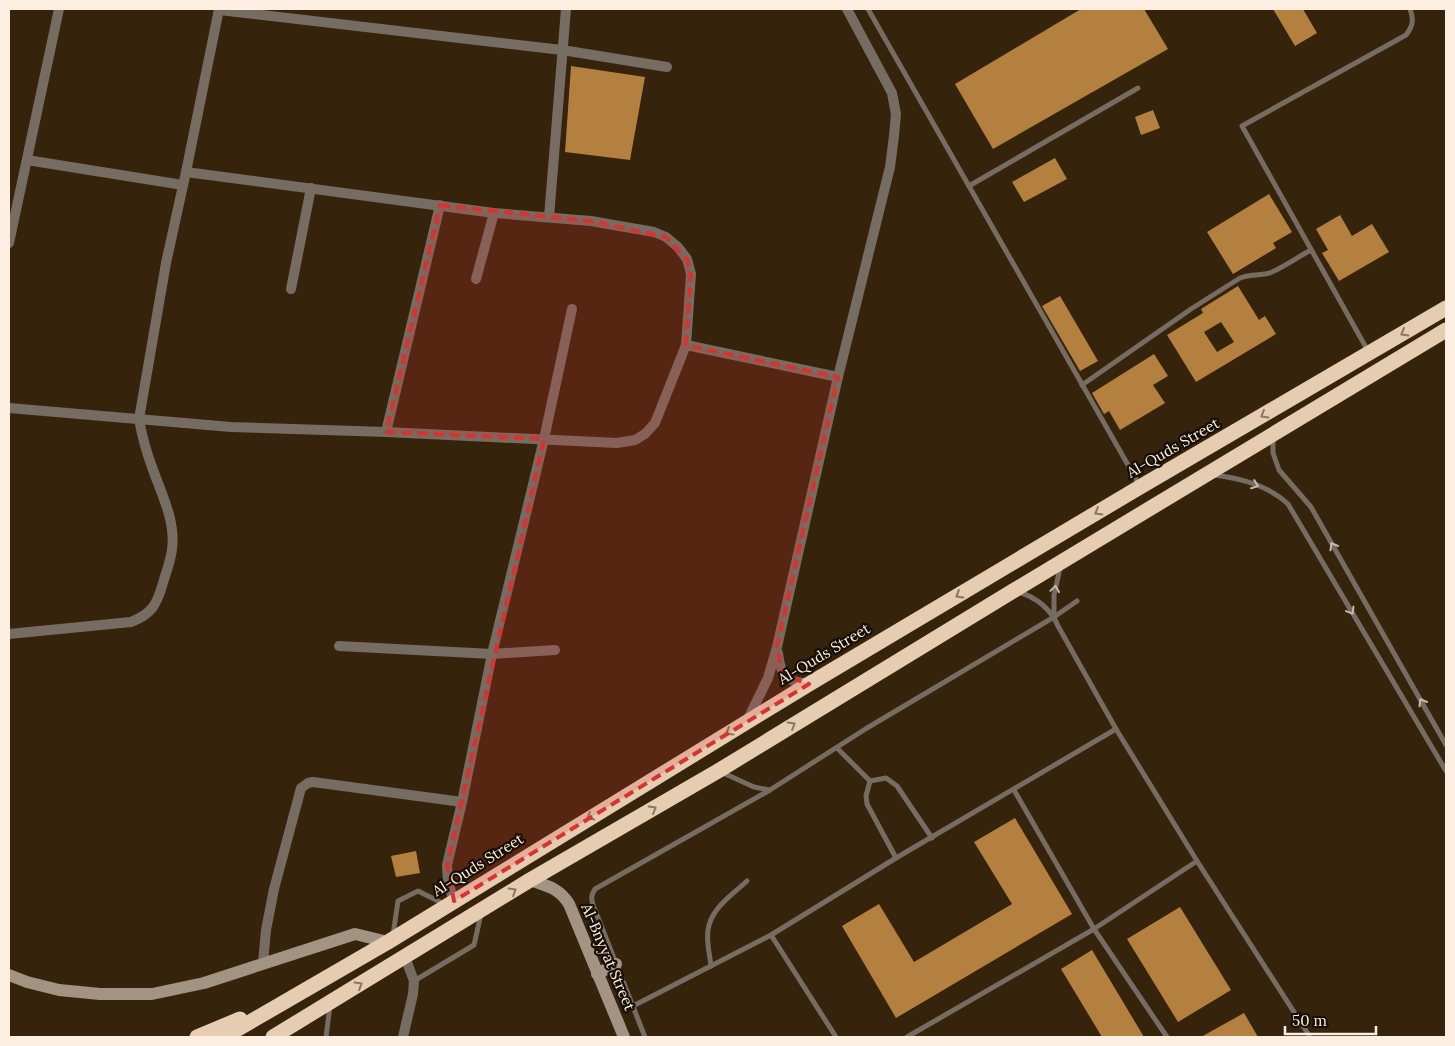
<svg xmlns="http://www.w3.org/2000/svg" width="1455" height="1046" font-family="Lora,serif">
	<style>
		.building { fill: #b4803f; fill-rule: evenodd }
		.lines { fill: none; stroke-linecap: round; stroke-linejoin: round }
		.lane { stroke: #766c61; stroke-width: 5 }
		.street { stroke: #766c61; stroke-width: 10 }
		.secondary { stroke: #a39382; stroke-width: 12 }
		.highway { stroke: #e6cdb1; stroke-width: 15 }
		.oneway { stroke: #897764 }
		.oneway2 { stroke: #c6bbae }
		.marked { fill: #d83231; fill-opacity: 0.2; stroke: #d83231; stroke-width: 4; stroke-dasharray: 10 6; stroke-linejoin: round }
		.labels { text-anchor: middle; stroke-width: 4.5; stroke-linejoin: round; paint-order: stroke }
		.street-label { font-size: 15px; fill: #fcefe1; stroke: #170e05 }
	</style>
	<rect width="100%" height="100%" fill="#36230b"/>
	<!-- building -->
	<g class="building">
		<polygon points="1081,9 1144,9 1168,49 993,149 955,84"/>
		<polygon points="1273,9 1303,9 1317,33 1295,46"/>
		<polygon points="571,66 645,77 630,160 565,152"/>
		<polygon points="1153,110 1160,128 1141,135 1135,117"/>
		<polygon points="1055,158 1067,179 1024,202 1012,182"/>
		<polygon points="1269,194 1292,232 1273,243 1276,248 1233,274 1207,232"/>
		<polygon points="1340,215 1352,236 1372,224 1389,252 1339,281 1322,253 1328,250 1316,229"/>
		<path d="M1238,286L1259,320L1265,316L1276,334L1196,382L1167,335L1203,313L1201,309ZM1221,322L1234,342L1217,352L1204,332Z"/>
		<polygon points="1060,296 1098,361 1080,371 1042,306"/>
		<polygon points="1154,354 1168,376 1153,385 1165,403 1120,430 1109,411 1104,414 1092,393"/>
		<polygon points="1015,818 1072,914 896,1018 842,926 879,904 914,962 1012,904 974,842"/>
		<polygon points="416,851 420,873 396,877 391,856"/>
		<polygon points="1180,907 1231,990 1178,1022 1127,939"/>
		<polygon points="1092,950 1144,1037 1102,1037 1061,969"/>
		<polygon points="1244,1013 1258,1037 1201,1037"/>
	</g>
	<g class="lines">
		<!-- lane -->
		<g class="lane">
			<polyline points="868,9 1140,486"/>
			<polyline points="969,186 1138,88"/>
			<path d="M1368,351L1242,126L1406,35C1413,26 1414,20 1410,9"/>
			<path d="M1082,385L1191,309L1240,278C1250,274 1261,276 1272,272C1285,266 1298,257 1311,250"/>
			<polyline points="1273,437 1273,453 1279,470 1311,507 1446,745"/>
			<path d="M1214,475C1240,478 1269,486 1288,504L1446,771"/>
			<path d="M1018,592C1036,597 1051,609 1058,626L1116,729L1197,861L1310,1037"/>
			<polyline points="1054,616 1054,595 1060,568"/>
			<polyline points="721,772 754,787 769,790"/>
			<polyline points="870,781 886,778 897,786 932,838"/>
			<polyline points="1014,790 1094,929 1167,1037"/>
			<polyline points="896,858 1116,729"/>
			<polyline points="393,935 398,901 418,891 444,904"/>
			<polyline points="771,935 836,1037"/>
			<path d="M711,966C710,955 706,942 708,930C711,908 732,895 747,881"/>
			<polyline points="414,981 474,945 481,914"/>
			<polyline points="633,1006 771,935 896,858 867,804 866,796 870,781 837,748"/>
			<polyline points="326,1037 330,1006"/>
			<path d="M645,1037L593,905C591,898 591,895 595,889L770,790L867,728L1054,617L1077,601"/>
			<polyline points="907,1037 1094,929 1197,861"/>
		</g>
		<!-- street -->
		<g class="street">
			<polyline points="219,10 562,50 667,67"/>
			<polyline points="27,160 183,185"/>
			<polyline points="549,217 566,9"/>
			<polyline points="9,243 59,9"/>
			<polyline points="476,279 494,213"/>
			<polyline points="291,289 311,188"/>
			<polyline points="686,345 838,377"/>
			<polyline points="9,408 231,427 386,432 617,443 635,440 645,434 655,423 686,345 691,274 687,259 678,247 666,237 654,232 591,221 494,213 186,172"/>
			<polyline points="386,432 440,205"/>
			<path d="M9,634L131,622C152,614 157,604 163,583C166,572 171,560 172,549C176,521 161,493 152,467C146,451 142,436 139,419L166,263L186,172L219,9"/>
			<polyline points="339,646 492,654 555,650"/>
			<path d="M778,653C781,677 785,681 809,684"/>
			<polyline points="748,719 768,678 777,647 838,377 890,167 894,136 896,114 892,93 847,9"/>
			<polyline points="454,901 448,882 447,865 462,802 492,654 544,439 572,309"/>
			<polyline points="263,963 266,930 274,889 301,788 308,783 313,782 462,802"/>
			<polyline points="403,1037 413,994 414,981 405,957"/>
		</g>
		<!-- secondary -->
		<g class="secondary">
			<path d="M530,880C547,886 559,888 569,904L624,1037"/>
			<polyline points="597,974 616,964"/>
			<polyline points="9,975 27,982 59,990 100,994 152,994 204,983 355,934 388,942"/>
		</g>
		<!-- highway -->
		<g class="highway">
			<polyline points="197,1037 240,1019"/>
			<polyline points="224,1037 388,942 809,684 1140,487 1446,308"/>
			<polyline points="273,1037 530,880 718,771 1013,591 1446,330"/>
		</g>
	</g>
	<!-- one-way arrows -->
	<defs><path id="oneway-chevron" d="M-2-3.5L2.5 0L-2 3.5" fill="none" stroke-width="1.6" stroke-linecap="round" stroke-linejoin="round" transform="scale(1.25)"/></defs>
	<g class="oneway">
		<use href="#oneway-chevron" transform="translate(1404 333) rotate(150)"/>
		<use href="#oneway-chevron" transform="translate(1264 415) rotate(150)"/>
		<use href="#oneway-chevron" transform="translate(1098 512) rotate(149)"/>
		<use href="#oneway-chevron" transform="translate(959 595) rotate(149)"/>
		<use href="#oneway-chevron" transform="translate(792 725) rotate(-31)"/>
		<use href="#oneway-chevron" transform="translate(729 732) rotate(149)"/>
		<use href="#oneway-chevron" transform="translate(653 809) rotate(-30)"/>
		<use href="#oneway-chevron" transform="translate(590 817) rotate(149)"/>
		<use href="#oneway-chevron" transform="translate(513 891) rotate(-31)"/>
		<use href="#oneway-chevron" transform="translate(359 985) rotate(-31)"/>
	</g>
	<g class="oneway2">
		<use href="#oneway-chevron" transform="translate(1255 485) rotate(21)"/>
		<use href="#oneway-chevron" transform="translate(1333 546) rotate(-120)"/>
		<use href="#oneway-chevron" transform="translate(1055 589) rotate(-82)"/>
		<use href="#oneway-chevron" transform="translate(1351 611) rotate(59)"/>
		<use href="#oneway-chevron" transform="translate(1422 702) rotate(-120)"/>
	</g>
	<!-- marked area -->
	<path class="marked" d="M440,205L591,221L666,237L687,259L691,274L686,345L838,377L777,647L783,675L809,684L454,901L447,865L544,439L386,432Z"/>
	<g class="labels">
		<!-- street labels -->
		<g class="street-label">
			<text transform="translate(1173 448) rotate(-30)" y="5">Al-Quds Street</text>
			<text transform="translate(824 654) rotate(-31)" y="5">Al-Quds Street</text>
			<text transform="translate(478 865) rotate(-32)" y="5">Al-Quds Street</text>
			<text transform="translate(608 957) rotate(67)" y="5">Al-Bnyyat Street</text>
		</g>
	</g>
	<!-- border -->
	<rect width="1455" height="1046" fill="none" stroke="#fcefe1" stroke-width="20"/>
	<!-- scale -->
	<path d="M1285 1026v8h91v-8" fill="none" stroke="#fcefe1" stroke-width="2.5"/>
	<text x="1292" y="1026" font-size="15" fill="#fcefe1" stroke="#170e05" stroke-width="4" paint-order="stroke">50 m</text>
</svg>
